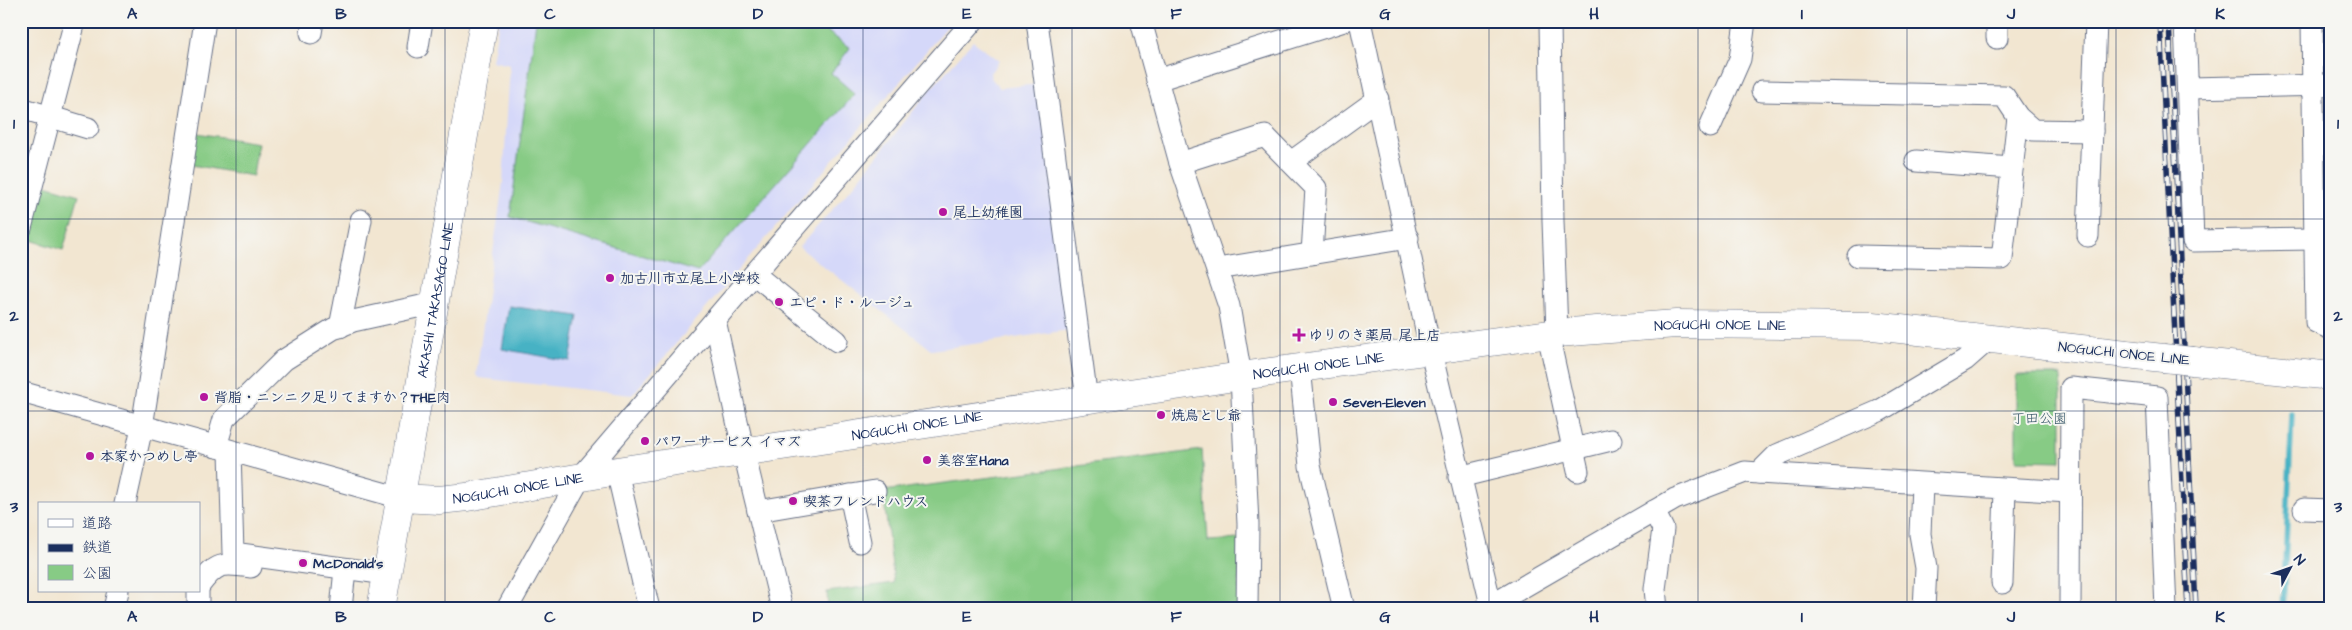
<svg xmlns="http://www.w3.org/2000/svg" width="2352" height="630" font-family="'Architects Daughter','Klee One',sans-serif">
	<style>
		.built { fill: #d5d8f9 }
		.green { fill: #87cb85; stroke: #517d72 }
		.water { fill: #47b2c4; stroke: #317091 }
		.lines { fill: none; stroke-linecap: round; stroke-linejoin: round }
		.stream { stroke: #47b2c4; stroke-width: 5.5 }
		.minor-casing { stroke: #666f86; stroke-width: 23 }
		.major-casing { stroke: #666f86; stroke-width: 29 }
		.minor { stroke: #fff; stroke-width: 21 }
		.major { stroke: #fff; stroke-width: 28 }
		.rail-casing { stroke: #1b2f5e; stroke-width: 5.5 }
		.rail { stroke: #f6f6f2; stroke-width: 4; stroke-dasharray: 11; stroke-linecap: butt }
		.major-bridge-casing { stroke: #666f86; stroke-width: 29; stroke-linecap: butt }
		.major-bridge { stroke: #fff; stroke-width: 28 }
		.grid { fill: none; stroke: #1b2f5e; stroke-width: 1; stroke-opacity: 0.55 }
		.poi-dot { fill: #b5179e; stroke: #f6f6f2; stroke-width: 2 }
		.labels { text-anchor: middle; stroke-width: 4; stroke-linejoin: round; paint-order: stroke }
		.poi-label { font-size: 14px; font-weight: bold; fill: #1b2f5e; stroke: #f6f6f2; text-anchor: start }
		.street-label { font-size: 14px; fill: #1b2f5e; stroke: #f6f6f2 }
		.park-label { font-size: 14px; fill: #365668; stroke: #f6f6f2 }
		.neatline { fill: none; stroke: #1b2f5e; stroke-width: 2 }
		.grid-label { font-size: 16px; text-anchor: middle; font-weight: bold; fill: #1b2f5e }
	</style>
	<rect width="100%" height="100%" fill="#f6f6f2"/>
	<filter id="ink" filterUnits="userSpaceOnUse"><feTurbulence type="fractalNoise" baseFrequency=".02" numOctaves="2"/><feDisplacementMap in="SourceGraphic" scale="10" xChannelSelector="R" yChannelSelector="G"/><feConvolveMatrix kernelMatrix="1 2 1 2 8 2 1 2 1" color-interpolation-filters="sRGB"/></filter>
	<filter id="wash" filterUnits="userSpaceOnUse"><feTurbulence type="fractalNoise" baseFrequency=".0096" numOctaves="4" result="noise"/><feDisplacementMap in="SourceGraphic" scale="20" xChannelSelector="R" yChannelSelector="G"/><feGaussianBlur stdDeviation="1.12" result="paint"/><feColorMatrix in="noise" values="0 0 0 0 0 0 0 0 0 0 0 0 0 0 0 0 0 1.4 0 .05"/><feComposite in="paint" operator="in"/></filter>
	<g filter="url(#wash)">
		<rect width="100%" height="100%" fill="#f2e6d1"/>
		<!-- built -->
		<g class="built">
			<polygon points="499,21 952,21 632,395 479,378 476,375 503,182 510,65 492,61"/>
			<polygon points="973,41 999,61 990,73 991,78 1000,88 1040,84 1069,330 932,350 799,247 855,184 929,91"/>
		</g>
		<!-- green -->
		<g class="green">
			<polygon points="536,21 813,21 850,48 831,73 855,94 698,272 510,217"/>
			<polygon points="191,132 258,143 253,176 186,164"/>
			<polygon points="39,183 79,195 63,250 24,238"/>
			<polygon points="2016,375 2061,375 2061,461 2016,460"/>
			<polygon points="1202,450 1208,541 1239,539 1239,609 828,609 827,592 894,583 883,491"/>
		</g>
		<!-- water -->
		<polygon class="water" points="509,306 578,316 570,361 502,349"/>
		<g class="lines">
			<!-- stream -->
			<polyline class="stream" points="2283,609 2292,414"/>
		</g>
	</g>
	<g filter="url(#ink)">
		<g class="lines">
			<defs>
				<g id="minor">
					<polyline points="1037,21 1087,400"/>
					<polyline points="1141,21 1180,163 1229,306 1241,376 1248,524 1247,609"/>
					<polyline points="1360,21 1430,348 1492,609"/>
					<polyline points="1550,21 1553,221 1557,333"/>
					<polyline points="2185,21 2193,241 2315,239"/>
					<polyline points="2312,21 2316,322 2331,329"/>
					<polyline points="311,33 313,21"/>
					<polyline points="1997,38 1997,21"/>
					<polyline points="418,47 422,21"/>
					<polyline points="1157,80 1344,21"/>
					<polyline points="2189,88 2331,85"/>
					<polyline points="1762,91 2004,96 2018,117 2033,130 2092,131"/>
					<polyline points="21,108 88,128"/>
					<polyline points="1710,127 1740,59 1745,21"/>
					<polyline points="1916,161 2012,168"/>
					<polyline points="1291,162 1378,99"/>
					<polyline points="1180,163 1265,136 1316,188 1312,254"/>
					<polyline points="21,228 75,21"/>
					<polyline points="2088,236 2096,21"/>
					<polyline points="1858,256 2002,259 2018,117"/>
					<polyline points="1217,269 1408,238"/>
					<polyline points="754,274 837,341"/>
					<polyline points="715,320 744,453 782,609"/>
					<polyline points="340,327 361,220"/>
					<polyline points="1548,334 1578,471"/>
					<polyline points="1300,367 1310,466 1344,609"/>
					<polyline points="21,392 401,498"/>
					<polyline points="216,447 224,419 284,360 333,329 353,321 435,303"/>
					<polyline points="230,451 233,553 387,574"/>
					<polyline points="617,471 649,609"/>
					<polyline points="1759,473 2069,492"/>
					<polyline points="1459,477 1611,440"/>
					<polyline points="1922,485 1920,534 1926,568 1924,609"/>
					<polyline points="850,495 860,542"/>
					<polyline points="125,504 142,427 205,21"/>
					<polyline points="2304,509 2331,510"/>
					<polyline points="758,511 875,491"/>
					<polyline points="1654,511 1663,529 1655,589 1657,609"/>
					<polyline points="2002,583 2005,489"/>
					<path d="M199,586C217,562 222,563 251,567"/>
					<polyline points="114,609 118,591"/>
					<polyline points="198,609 198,591"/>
					<polyline points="341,609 345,569"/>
					<polyline points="507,609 580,478 754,274 973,21"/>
					<polyline points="1485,609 1675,499 1745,472 1759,473 1777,455 1879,411 1965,360 1989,339"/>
					<polyline points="2070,609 2071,388 2157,397 2166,609"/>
				</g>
				<g id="major">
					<polyline points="2193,361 2331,376"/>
					<path id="s1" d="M401,498L439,500L467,497L617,471L1241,376L1557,333L1676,324L1873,326L2163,358"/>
					<path id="s2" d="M381,609L484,21"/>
				</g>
			</defs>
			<!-- minor casing -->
			<use href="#minor" class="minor-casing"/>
			<!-- major casing -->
			<use href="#major" class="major-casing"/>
			<!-- minor -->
			<use href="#minor" class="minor"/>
			<!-- major -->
			<use href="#major" class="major"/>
			<defs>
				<g id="rail">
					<polyline points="2160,21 2188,609"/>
					<polyline points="2169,21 2196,609"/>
				</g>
			</defs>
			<!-- rail casing -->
			<use href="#rail" class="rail-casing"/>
			<!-- rail -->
			<use href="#rail" class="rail"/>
			<defs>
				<polyline id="major-bridge" points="2163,358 2193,361"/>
			</defs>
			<!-- major-bridge casing -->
			<use href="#major-bridge" class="major-bridge-casing"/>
			<!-- major-bridge -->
			<use href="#major-bridge" class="major-bridge"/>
		</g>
	</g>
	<!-- grid -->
	<path class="grid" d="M236,21V609M445,21V609M654,21V609M863,21V609M1072,21V609M1280,21V609M1489,21V609M1698,21V609M1907,21V609M2116,21V609M21,219H2331M21,411H2331"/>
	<!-- markers -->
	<g class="poi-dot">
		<circle cx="943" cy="212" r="5"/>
		<circle cx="610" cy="278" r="5"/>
		<circle cx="779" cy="302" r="5"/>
		<path d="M1296.5 327.5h5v5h5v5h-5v5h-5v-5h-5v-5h5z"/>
		<circle cx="204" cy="397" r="5"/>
		<circle cx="1333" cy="402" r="5"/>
		<circle cx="1161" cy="415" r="5"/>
		<circle cx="645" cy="441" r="5"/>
		<circle cx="90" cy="456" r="5"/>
		<circle cx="927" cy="460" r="5"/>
		<circle cx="793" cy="501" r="5"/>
		<circle cx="303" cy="563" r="5"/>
	</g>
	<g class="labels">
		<!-- poi labels -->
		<g class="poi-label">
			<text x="953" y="217">尾上幼稚園</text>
			<text x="620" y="283">加古川市立尾上小学校</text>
			<text x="789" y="307">エピ・ド・ルージュ</text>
			<text x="1309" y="340">ゆりのき薬局 尾上店</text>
			<text x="214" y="402">背脂・ニンニク足りてますか？THE肉</text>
			<text x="1343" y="407">Seven-Eleven</text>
			<text x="1171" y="420">焼鳥とし爺</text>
			<text x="655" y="446">パワーサービス イマズ</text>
			<text x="100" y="461">本家かつめし亭</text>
			<text x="937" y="465">美容室Hana</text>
			<text x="803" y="506">喫茶フレンドハウス</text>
			<text x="313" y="568">McDonald's</text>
		</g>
		<!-- street labels -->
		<g class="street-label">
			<text dy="5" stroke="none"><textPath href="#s2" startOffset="314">AKASHI TAKASAGO LINE</textPath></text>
			<text dy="5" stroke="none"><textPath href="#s1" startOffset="1332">NOGUCHI ONOE LINE</textPath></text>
			<text transform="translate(2124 353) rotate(6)" y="5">NOGUCHI ONOE LINE</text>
			<text dy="5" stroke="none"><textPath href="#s1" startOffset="928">NOGUCHI ONOE LINE</textPath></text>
			<text dy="5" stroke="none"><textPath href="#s1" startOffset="522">NOGUCHI ONOE LINE</textPath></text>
			<text dy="5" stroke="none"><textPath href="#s1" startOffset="118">NOGUCHI ONOE LINE</textPath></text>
		</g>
		<!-- park labels -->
		<g class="park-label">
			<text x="2039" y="423">丁田公園</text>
		</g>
	</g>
	<!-- margin -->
	<rect width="2352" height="630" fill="none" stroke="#f6f6f2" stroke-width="55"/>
	<!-- legend -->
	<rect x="38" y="502" width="162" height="90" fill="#f6f6f2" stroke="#9ea6b7"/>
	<rect x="48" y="519" width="25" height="8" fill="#ffffff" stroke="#9ea6b7"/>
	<text x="82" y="528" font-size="15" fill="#1b2f5e">道路</text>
	<rect x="48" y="544" width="25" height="8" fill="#1b2f5e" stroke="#9ea6b7"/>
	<text x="82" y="552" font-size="15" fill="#1b2f5e">鉄道</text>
	<rect x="48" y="565" width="25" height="15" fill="#87cb85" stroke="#9ea6b7"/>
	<text x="82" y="578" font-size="15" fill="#1b2f5e">公園</text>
	<!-- north arrow -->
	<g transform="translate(2290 568) rotate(49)" stroke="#f6f6f2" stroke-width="4" paint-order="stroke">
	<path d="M0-4L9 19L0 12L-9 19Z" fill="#1b2f5e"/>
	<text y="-8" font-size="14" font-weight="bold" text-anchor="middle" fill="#1b2f5e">N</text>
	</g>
	<rect x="28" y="28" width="2296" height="574" class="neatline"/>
	<g class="grid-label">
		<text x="132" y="19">A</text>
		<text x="341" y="19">B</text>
		<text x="550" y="19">C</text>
		<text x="758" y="19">D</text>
		<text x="967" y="19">E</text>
		<text x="1176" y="19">F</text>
		<text x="1385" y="19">G</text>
		<text x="1594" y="19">H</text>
		<text x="1802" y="19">I</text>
		<text x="2011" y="19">J</text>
		<text x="2220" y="19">K</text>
		<text x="14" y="129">1</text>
		<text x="2338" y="129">1</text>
		<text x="14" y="321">2</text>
		<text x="2338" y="321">2</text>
		<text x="14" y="512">3</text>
		<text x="2338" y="512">3</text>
		<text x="132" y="622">A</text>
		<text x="341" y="622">B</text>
		<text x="550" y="622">C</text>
		<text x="758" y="622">D</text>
		<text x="967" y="622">E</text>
		<text x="1176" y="622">F</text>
		<text x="1385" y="622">G</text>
		<text x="1594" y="622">H</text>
		<text x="1802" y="622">I</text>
		<text x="2011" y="622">J</text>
		<text x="2220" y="622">K</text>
	</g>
</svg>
